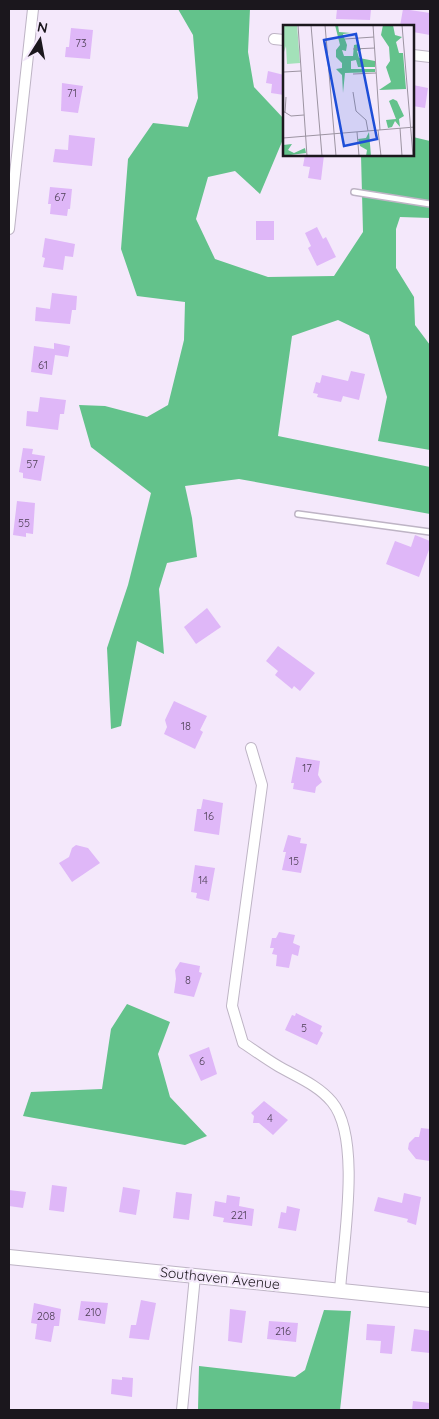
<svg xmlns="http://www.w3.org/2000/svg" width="439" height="1419" font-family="Quicksand,sans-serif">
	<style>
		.forest { fill: #63c28b }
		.building { fill: #dfb7f8 }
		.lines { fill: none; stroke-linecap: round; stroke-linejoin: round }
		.lane-casing { stroke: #beb4c5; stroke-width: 8 }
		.street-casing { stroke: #beb4c5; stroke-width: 12 }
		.secondary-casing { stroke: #beb4c5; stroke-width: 16 }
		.lane { stroke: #fff; stroke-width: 5 }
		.street { stroke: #fff; stroke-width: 10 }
		.secondary { stroke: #fff; stroke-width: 14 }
		.labels { text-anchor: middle; stroke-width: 4.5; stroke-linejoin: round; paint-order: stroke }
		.number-label { font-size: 11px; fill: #4c3f54 }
		.street-label { font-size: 14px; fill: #1b171d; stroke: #f4e8fb }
		.inset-road { fill: none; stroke: #9d94a2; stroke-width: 1 }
		.view { fill: #1d4ed8; fill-opacity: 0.15; stroke: #1d4ed8; stroke-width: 2.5 }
		.inset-edge { fill: none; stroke: #1b171d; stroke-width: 2.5 }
	</style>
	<rect width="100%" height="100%" fill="#f4e8fb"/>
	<!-- forest -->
	<g class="forest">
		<polygon points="178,9 250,9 248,52 254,87 284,119 284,137 260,194 235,171 208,177 196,219 215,259 268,277 334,276 363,232 361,155 413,155 413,137 430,141 430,218 400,217 396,229 396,268 414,297 415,325 430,345 430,450 378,441 387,397 369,335 338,320 292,336 278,436 430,467 430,514 239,479 185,486 192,518 197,557 167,563 159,589 164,654 137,641 121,726 111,729 107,648 128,585 151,493 91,447 79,405 105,406 147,417 168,405 184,340 185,302 137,296 121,249 128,159 153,123 188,127 198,98 193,35"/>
		<polygon points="127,1004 170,1022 158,1054 170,1097 207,1136 185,1145 23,1116 31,1092 102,1089 111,1029"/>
		<polygon points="324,1310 351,1311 340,1410 198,1410 199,1366 295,1377 305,1370"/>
	</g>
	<!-- building -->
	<g class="building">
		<polygon points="337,9 371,9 370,20 336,19"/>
		<polygon points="403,9 430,13 430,35 413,32 413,26 400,26"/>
		<polygon points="71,28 93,30 90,59 65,57 66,47 69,47"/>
		<polygon points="268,71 284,75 284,95 271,93 272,84 266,83"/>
		<polygon points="62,83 83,86 78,113 61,111"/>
		<polygon points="413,85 428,88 425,108 413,106"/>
		<polygon points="69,135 95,138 92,166 53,162 55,149 68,150"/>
		<polygon points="305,155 324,155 321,180 308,178 310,167 303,166"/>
		<polygon points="50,187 72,189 70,209 68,209 67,216 50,214 51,204 48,204"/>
		<rect x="256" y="221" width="18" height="19"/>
		<polygon points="317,227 323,239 326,237 336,257 317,266 308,248 311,246 305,233"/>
		<polygon points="45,238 75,244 73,257 65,256 63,270 43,267 45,258 42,257"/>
		<polygon points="52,293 77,296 76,310 72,310 70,324 35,321 36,307 50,309"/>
		<polygon points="54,343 70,346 68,357 55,355 52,375 31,372 34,346 54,349"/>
		<polygon points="351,371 365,374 359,400 343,396 341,402 317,397 318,394 313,393 316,382 320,383 322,375 348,381"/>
		<polygon points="40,397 66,400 64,414 60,414 58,430 26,426 27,411 38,412"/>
		<polygon points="23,448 33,449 32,454 45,456 41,481 23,478 23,473 19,472"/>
		<polygon points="17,501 35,503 33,534 26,533 26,537 13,535"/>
		<polygon points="415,535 430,541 430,547 419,577 386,564 395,541 411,547"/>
		<polygon points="207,608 221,627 196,644 184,627"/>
		<polygon points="278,646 315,673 300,691 294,686 292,689 275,675 278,671 266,661"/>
		<polygon points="174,701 207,716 200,730 203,732 195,749 164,734 167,727 165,720"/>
		<polygon points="296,757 320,761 318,775 322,782 316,787 315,793 293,789 294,783 291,783"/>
		<polygon points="203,799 223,803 219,835 194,831 197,809 201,809"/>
		<polygon points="288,835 301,838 300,843 307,844 301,873 282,870 286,852 283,852"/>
		<polygon points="76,845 88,848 100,863 72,882 59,863 69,857 72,848"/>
		<polygon points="195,865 215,868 209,901 196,898 197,893 191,892"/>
		<polygon points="279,932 295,935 293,943 300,946 298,956 292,954 289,968 276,966 277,955 272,954 274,948 270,948 272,938 276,938"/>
		<polygon points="180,962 200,966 199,972 202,973 194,997 174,993 176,979 175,970"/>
		<polygon points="296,1013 322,1026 320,1031 323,1033 317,1045 285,1030 292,1015 295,1016"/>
		<polygon points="209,1047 217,1074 201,1081 189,1055"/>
		<polygon points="264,1101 288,1120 273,1135 259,1123 253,1123 254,1116 251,1113"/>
		<polygon points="421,1128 430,1129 430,1161 416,1159 408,1149 409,1143 415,1137 419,1137"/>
		<polygon points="52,1185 67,1187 64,1212 49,1210"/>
		<polygon points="123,1187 140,1190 136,1215 119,1212"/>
		<polygon points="9,1190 26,1192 23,1208 9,1206"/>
		<polygon points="176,1192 192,1194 189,1220 173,1218"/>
		<polygon points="404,1193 421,1197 416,1225 407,1222 408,1219 374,1211 378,1197 402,1203"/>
		<polygon points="227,1195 240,1197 239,1206 254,1209 252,1226 223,1222 224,1218 213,1216 215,1201 226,1203"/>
		<polygon points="287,1206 300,1209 296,1231 278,1228 281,1212 286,1213"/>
		<polygon points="141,1300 156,1303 149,1340 129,1338 131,1325 136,1325"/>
		<polygon points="81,1301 108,1303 105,1324 78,1320"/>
		<polygon points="34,1303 61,1309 59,1326 54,1326 51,1342 35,1339 37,1324 31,1323"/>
		<polygon points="230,1309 246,1311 242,1343 228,1341"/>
		<polygon points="269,1321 298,1323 296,1342 267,1339"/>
		<polygon points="367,1324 395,1326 392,1354 380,1353 381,1341 366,1340"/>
		<polygon points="414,1329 430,1331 430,1353 411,1351"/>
		<polygon points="122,1377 133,1378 132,1397 111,1394 112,1379 122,1380"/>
		<polygon points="413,1401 430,1403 430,1410 412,1410"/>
	</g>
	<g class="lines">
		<defs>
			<g id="lane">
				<polyline points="354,192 430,204"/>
				<polyline points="298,514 430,532"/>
			</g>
			<g id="street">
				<polyline points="274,39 284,40"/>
				<polyline points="413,55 430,57"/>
				<polyline points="9,229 33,9"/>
				<path d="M251,748L262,785L232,1006L243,1043C254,1050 266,1059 278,1066C297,1077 318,1085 332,1102C362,1138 343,1244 340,1290"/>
				<polyline points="182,1410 195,1276"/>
			</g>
			<polyline id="secondary" points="9,1257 430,1300"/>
		</defs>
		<!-- lane casing -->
		<use href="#lane" class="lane-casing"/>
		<!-- street casing -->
		<use href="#street" class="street-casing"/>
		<!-- secondary casing -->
		<use href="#secondary" class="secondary-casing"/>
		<!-- lane -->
		<use href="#lane" class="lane"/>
		<!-- street -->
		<use href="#street" class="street"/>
		<!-- secondary -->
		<use href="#secondary" class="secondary"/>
	</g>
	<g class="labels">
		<!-- number labels -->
		<g class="number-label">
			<text x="81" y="47">73</text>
			<text x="72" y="97">71</text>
			<text x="60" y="201">67</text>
			<text x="43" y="369">61</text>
			<text x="32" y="468">57</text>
			<text x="24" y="527">55</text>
			<text x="186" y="730">18</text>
			<text x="307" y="772">17</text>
			<text x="209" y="820">16</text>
			<text x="294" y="865">15</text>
			<text x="203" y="884">14</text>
			<text x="188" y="984">8</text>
			<text x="304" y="1032">5</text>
			<text x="202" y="1065">6</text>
			<text x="270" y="1122">4</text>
			<text x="239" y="1219">221</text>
			<text x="93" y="1316">210</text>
			<text x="46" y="1320">208</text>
			<text x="283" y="1335">216</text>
		</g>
		<!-- street labels -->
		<g class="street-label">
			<text transform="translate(220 1278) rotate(6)" y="5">Southaven Avenue</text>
		</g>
	</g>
	<!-- overview -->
	<g transform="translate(283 25)">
		<rect width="131" height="131" fill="#f4e8fb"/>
		<path d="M0,0H14L17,38L4,39L3,21L0,30Z" fill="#a3e1b9"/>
		<path d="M52,0H55L56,7L68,8L60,9L64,20L63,26L59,25L61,31H70L71,20L76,19L78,25L74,26L76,33L92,36V42H75L73,35L68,36V44H92V47L62,48L60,68L59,50L53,44L59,43V38L53,32V25L57,20ZM100,0H110L112,10L119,12L113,17L116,28H120L123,64L96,65L108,57L103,42L107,36L106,22L98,10ZM110,74L114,76L121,91L116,94L117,102L112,96L109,102L105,103L103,95L113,94L106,76ZM86,107L88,131H83L84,125L77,121L75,114L83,113ZM9,119L5,125L11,128L22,123L23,128L0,131V120Z" fill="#63c28b"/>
		<path class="inset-road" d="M15,0L24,131M28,0L39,131M42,0L53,131M90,0L97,105M119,0L130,131M62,14L91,12M70,24L92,23M1,47L18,46M70,49L93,48M70,67L73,86L83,95L85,106M0,86L8,91L21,90M2,88L3,72M117,103L119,131M95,105L98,131M74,107L76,131M0,113L132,102"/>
		<path class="view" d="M73,9L94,114L61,121L41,15Z"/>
		<rect width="131" height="131" class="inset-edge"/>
	</g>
	<!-- border -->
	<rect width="439" height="1419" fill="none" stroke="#1b171d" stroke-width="20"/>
	<!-- north arrow -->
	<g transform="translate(40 40) rotate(11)" stroke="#f4e8fb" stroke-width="4" paint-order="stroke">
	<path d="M0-4L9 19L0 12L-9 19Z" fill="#1b171d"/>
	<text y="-8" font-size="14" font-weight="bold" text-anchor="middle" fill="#1b171d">N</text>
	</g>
</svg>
